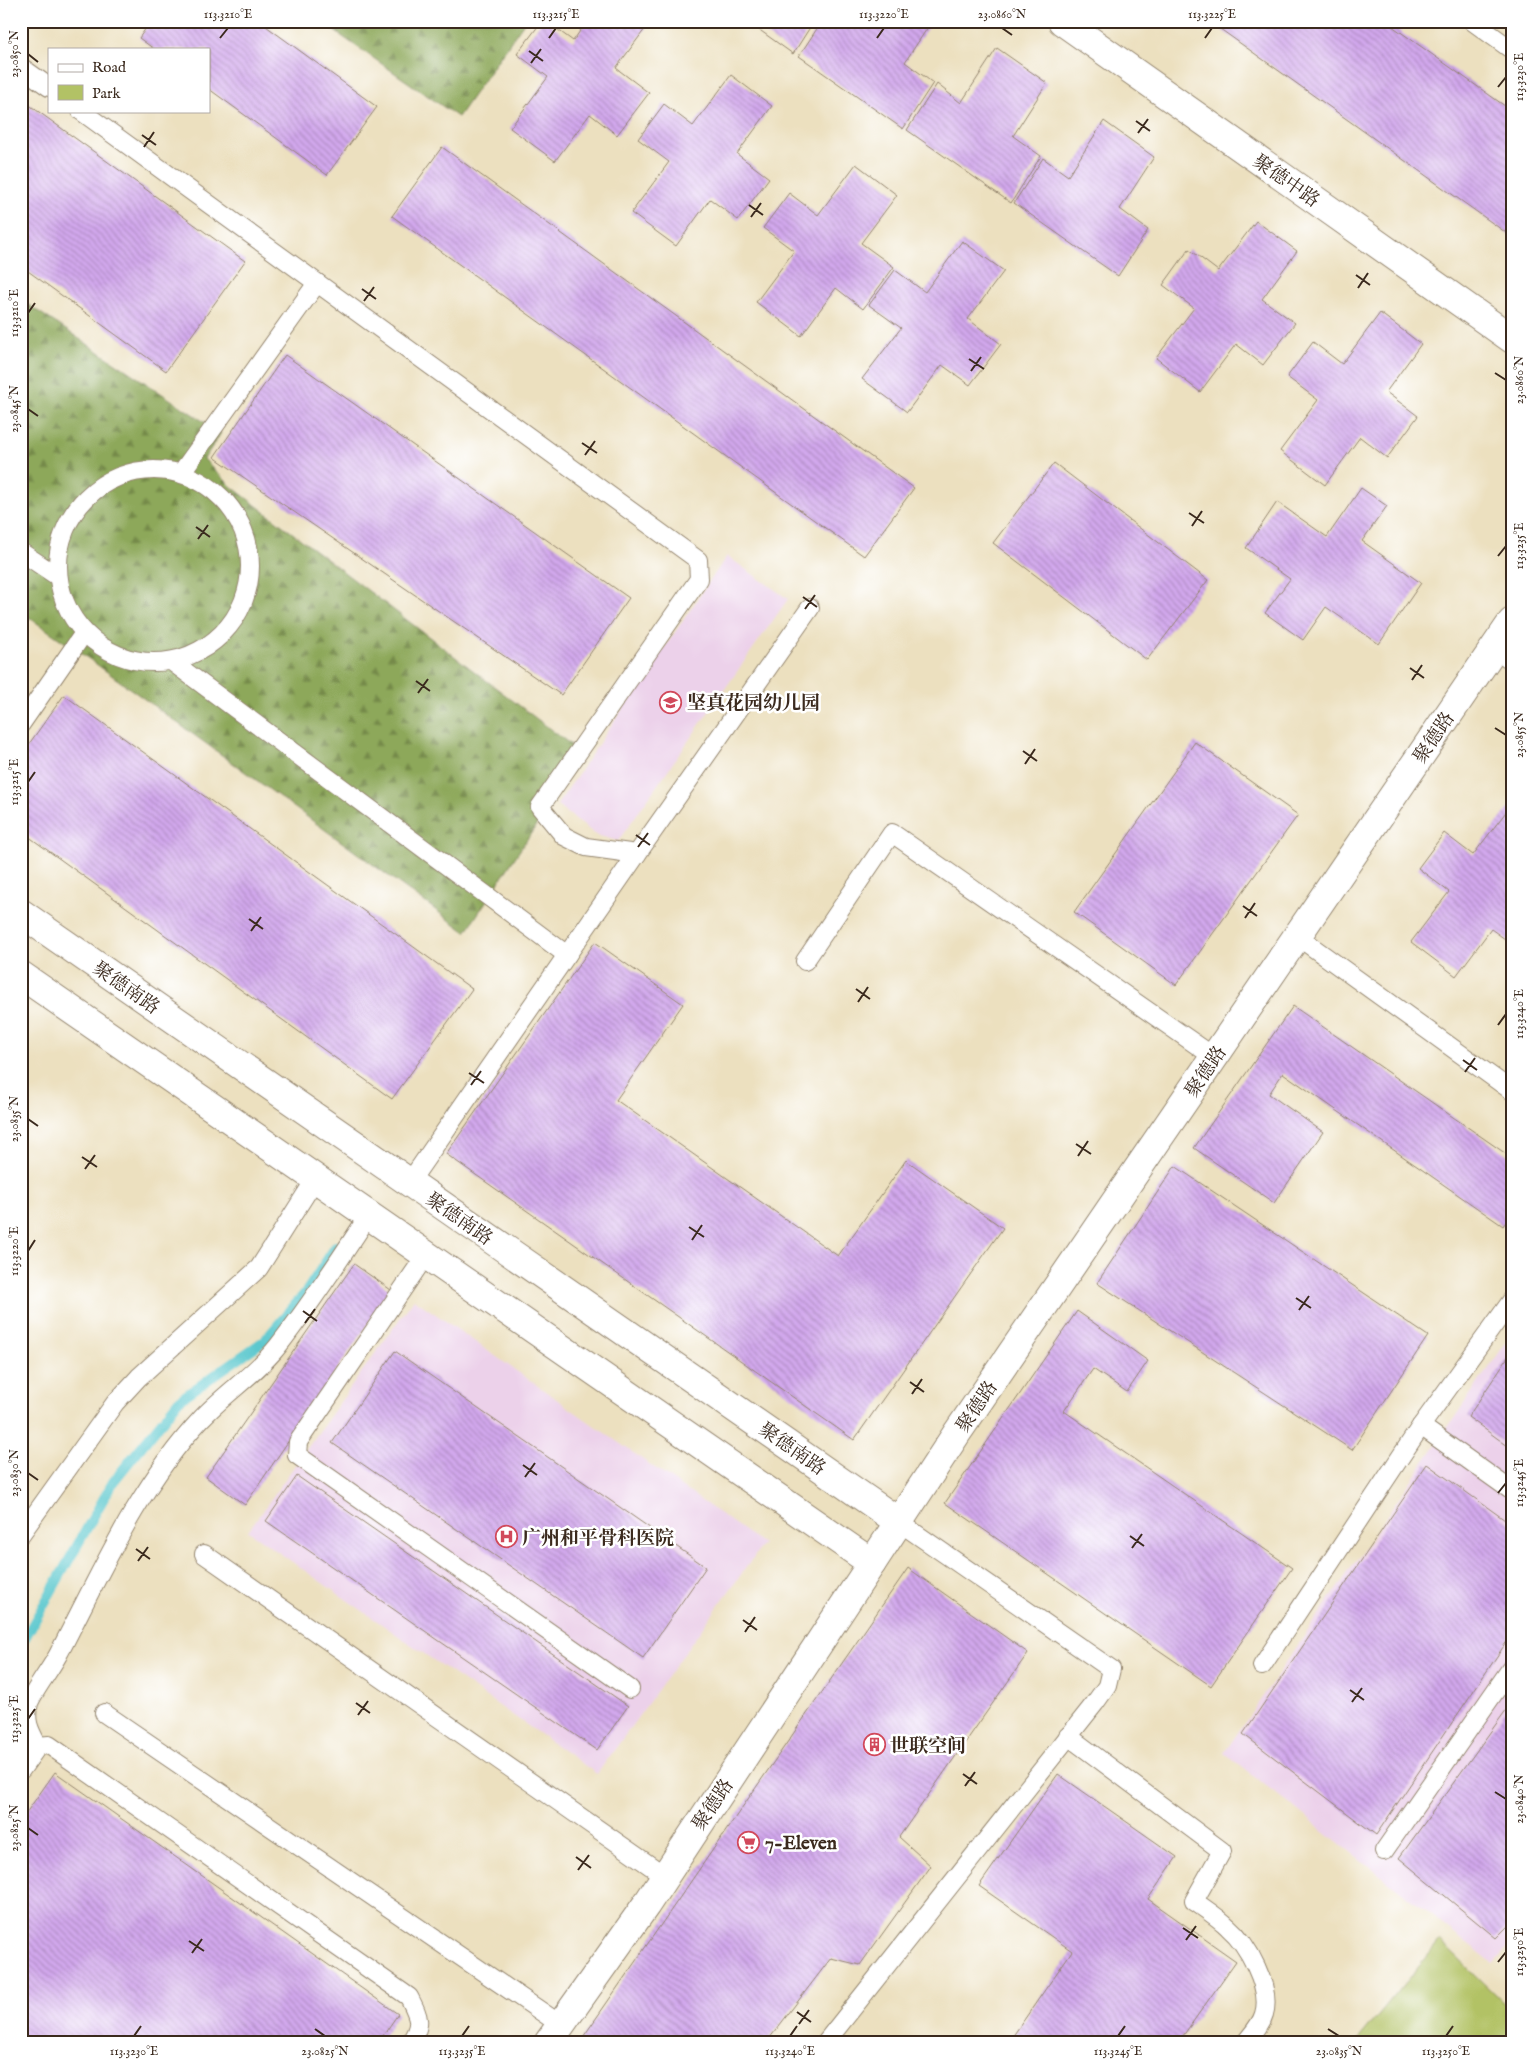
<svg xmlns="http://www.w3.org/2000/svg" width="1533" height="2064" font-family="'IM FELL English','Noto Serif SC',serif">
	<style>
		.built { fill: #ecd1ea }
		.green { fill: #b2c265; stroke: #767642 }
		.forest { fill: url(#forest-firs); stroke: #64693c }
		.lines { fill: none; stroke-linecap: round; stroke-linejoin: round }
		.stream { stroke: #5bc8ce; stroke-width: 10 }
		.building { fill: url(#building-back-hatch) }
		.service-casing { stroke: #94856e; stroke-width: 20 }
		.minor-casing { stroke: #94856e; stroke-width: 30 }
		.tertiary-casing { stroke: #94856e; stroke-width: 30 }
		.service { stroke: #fff; stroke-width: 18 }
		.minor { stroke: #fff; stroke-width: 28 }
		.tertiary { stroke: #fff; stroke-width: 28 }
		.ticks { fill: none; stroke: #3b2a1e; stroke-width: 2 }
		.labels { text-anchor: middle; stroke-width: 5; stroke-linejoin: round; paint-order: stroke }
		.street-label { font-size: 19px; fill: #3b2a1e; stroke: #fff }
		.poi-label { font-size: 19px; font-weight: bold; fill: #3b2a1e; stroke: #fff; text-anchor: start }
		.neatline { fill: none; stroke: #3b2a1e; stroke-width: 2 }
		.ticks-label { font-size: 12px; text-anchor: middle; fill: #3b2a1e }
	</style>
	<defs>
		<pattern id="forest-firs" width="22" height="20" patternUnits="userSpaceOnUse" patternTransform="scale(1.25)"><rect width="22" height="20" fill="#8da85a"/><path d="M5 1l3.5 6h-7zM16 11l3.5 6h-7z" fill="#74894a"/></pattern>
		<pattern id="building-back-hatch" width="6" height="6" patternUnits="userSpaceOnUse" patternTransform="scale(1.25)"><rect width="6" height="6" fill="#d2a8ed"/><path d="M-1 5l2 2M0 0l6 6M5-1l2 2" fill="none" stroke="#ac89bf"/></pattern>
	</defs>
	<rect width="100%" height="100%" fill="#fff"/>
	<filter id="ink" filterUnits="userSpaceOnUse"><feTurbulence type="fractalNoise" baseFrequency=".02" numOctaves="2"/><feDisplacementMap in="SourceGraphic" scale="10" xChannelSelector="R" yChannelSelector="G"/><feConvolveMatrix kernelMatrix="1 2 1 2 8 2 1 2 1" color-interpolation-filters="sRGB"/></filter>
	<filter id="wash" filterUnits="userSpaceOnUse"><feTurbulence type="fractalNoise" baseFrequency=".0096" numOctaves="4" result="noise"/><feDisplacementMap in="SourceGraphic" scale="20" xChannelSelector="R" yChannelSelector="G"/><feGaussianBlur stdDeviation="1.12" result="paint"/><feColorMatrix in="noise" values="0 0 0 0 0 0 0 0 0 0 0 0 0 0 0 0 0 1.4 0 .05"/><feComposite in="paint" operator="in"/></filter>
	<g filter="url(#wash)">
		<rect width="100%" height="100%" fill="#ece0bf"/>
		<!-- built -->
		<g class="built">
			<polygon points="727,556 788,599 618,841 596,835 557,805"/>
			<polygon points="414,1299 763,1544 597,1774 248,1531"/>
			<polygon points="1512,1334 1512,1942 1493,1963 1224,1753"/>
		</g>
		<!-- green -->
		<polygon class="green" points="1440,1941 1512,2011 1512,2043 1356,2043"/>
		<!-- forest -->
		<g class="forest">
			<polygon points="320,21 525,21 458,117"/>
			<polygon points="21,300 221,433 204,459 232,487 583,754 466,932 92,661 21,612"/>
		</g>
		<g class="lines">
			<!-- stream -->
			<polyline class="stream" points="21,1645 113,1482 179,1400 265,1340 306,1292 336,1246"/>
		</g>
		<g id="blocks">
			<!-- building -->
			<g class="building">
				<polygon points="151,21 259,21 377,107 327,175 209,89 209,49 154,49 139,38"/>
				<polygon points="542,21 546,21 573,41 587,21 651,21 616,68 649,93 617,135 590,114 555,161 510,128 548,77 517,54"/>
				<polygon points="747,21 814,21 793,54"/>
				<polygon points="822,21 843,21 853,29 858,21 932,21 905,62 933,83 903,129 799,56"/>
				<polygon points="1209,21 1385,21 1512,111 1512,237"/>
				<polygon points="997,48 1047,83 1013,136 1041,156 1011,203 907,130 937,84 961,103"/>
				<polygon points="731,75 772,106 737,154 769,178 738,220 710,199 676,246 631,213 669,162 638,139 664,104 693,126"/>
				<polygon points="21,99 245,261 166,371 21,266"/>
				<polygon points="1104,121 1154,157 1120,209 1148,230 1118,276 1014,203 1043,158 1068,176"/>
				<polygon points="442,147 914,488 864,556 392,216"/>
				<polygon points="856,164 897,195 861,243 894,267 863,309 836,288 801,336 756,302 794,251 763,228 789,193 818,215"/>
				<polygon points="1256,221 1297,251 1262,299 1295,323 1263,365 1236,344 1200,392 1156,358 1194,308 1163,285 1189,249 1218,271"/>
				<polygon points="962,241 1004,271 968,319 1001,344 970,385 942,365 907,412 862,379 901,328 869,305 895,270 925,292"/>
				<polygon points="1380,313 1421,344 1386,392 1418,416 1387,458 1360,437 1325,485 1280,451 1318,400 1287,377 1313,342 1342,364"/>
				<polygon points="285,355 629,598 561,695 214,457"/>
				<polygon points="1054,463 1208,580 1147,660 993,543"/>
				<polygon points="1361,488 1387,506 1362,541 1421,583 1379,644 1326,607 1303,640 1265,613 1290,579 1246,548 1277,502 1327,537"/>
				<polygon points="64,695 472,989 392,1099 21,831 21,755"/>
				<polygon points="1195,742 1298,815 1176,985 1074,912"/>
				<polygon points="1512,804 1512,944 1491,929 1456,976 1411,942 1449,892 1418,868 1444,833 1473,855"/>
				<polygon points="595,942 683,1004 616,1100 838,1256 906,1160 1003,1228 854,1440 446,1154"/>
				<polygon points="1293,1006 1512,1158 1512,1213 1503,1226 1283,1073 1269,1094 1323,1132 1274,1203 1194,1148"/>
				<polygon points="1175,1166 1428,1336 1352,1450 1097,1283"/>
				<polygon points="354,1264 391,1290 245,1505 206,1477"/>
				<polygon points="1077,1311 1148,1361 1127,1392 1093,1369 1064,1411 1292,1568 1211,1686 945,1503"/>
				<polygon points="395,1351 706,1567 643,1658 332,1443"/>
				<polygon points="1512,1351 1512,1449 1468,1417"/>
				<polygon points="1427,1464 1512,1525 1512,1634 1376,1835 1243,1734"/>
				<polygon points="297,1476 628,1706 597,1750 266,1521"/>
				<polygon points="908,1568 1028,1653 899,1837 931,1866 860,1965 831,1958 766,2043 579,2043"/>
				<polygon points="1512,1702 1512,1922 1496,1938 1399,1858"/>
				<polygon points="55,1772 398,2014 378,2043 21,2043 21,1820"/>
				<polygon points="1058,1774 1177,1857 1148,1899 1236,1961 1178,2043 1008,2043 1072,1951 979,1886"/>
			</g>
		</g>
	</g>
	<g filter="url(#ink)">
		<use href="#blocks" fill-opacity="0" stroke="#94856e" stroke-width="1"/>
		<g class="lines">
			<defs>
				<g id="service">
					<polyline points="1472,21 1512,50"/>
					<polyline points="21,67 49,87"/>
					<polyline points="81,111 698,560 699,579 540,807 564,836 586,847 637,854"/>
					<circle cx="154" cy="566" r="96"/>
					<polyline points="181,473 317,283"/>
					<polyline points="21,552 57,576"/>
					<polyline points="1494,648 1512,661"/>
					<polyline points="171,661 567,955"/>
					<polyline points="21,724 84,633"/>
					<polyline points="1297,936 1512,1091"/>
					<polyline points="805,961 892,833 1214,1057"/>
					<polyline points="409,1183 637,854 810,608"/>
					<polyline points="426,1255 298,1442 297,1455 630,1689"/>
					<polyline points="1421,1426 1512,1491"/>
					<polyline points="21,1534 115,1403 139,1377 259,1268 316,1178"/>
					<polyline points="204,1554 665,1876"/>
					<polyline points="1262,1666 1421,1426 1512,1300"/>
					<polyline points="104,1713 561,2025"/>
					<path d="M1068,1736L1222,1851L1194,1901C1205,1909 1218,1917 1228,1927C1247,1943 1272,1988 1264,2014C1261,2025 1252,2034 1245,2043"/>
					<path d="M38,1746C30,1731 24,1721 29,1703C34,1690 53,1666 60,1651C102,1570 139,1486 201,1419C225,1393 256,1374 278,1346C311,1304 340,1259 369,1215"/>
					<path d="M21,1770L38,1746L49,1745L409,1997C419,2017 423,2023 410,2043"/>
					<polyline points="1384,1851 1512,1667"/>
					<polyline points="825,2043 1095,1703 1107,1686 1111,1669 899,1522"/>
				</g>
				<polyline id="minor" points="548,2043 646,1905 872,1563"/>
				<g id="tertiary">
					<polyline points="1062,21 1512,339"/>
					<polyline points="21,913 899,1522"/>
					<polyline points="21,975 872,1563 957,1433 1512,622"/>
				</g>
			</defs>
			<!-- service casing -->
			<use href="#service" class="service-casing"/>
			<!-- minor casing -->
			<use href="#minor" class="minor-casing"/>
			<!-- tertiary casing -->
			<use href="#tertiary" class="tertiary-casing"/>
			<!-- service -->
			<use href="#service" class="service"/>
			<!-- minor -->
			<use href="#minor" class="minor"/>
			<!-- tertiary -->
			<use href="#tertiary" class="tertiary"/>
		</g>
	</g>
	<!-- ticks -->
	<path class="ticks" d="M1002,28L1012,35M220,38L228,28M549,38L556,28M877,38L884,28M1205,38L1212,28M529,51L543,61M28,54L38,62M531,63L541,49M1498,87L1506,77M1136,121L1150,131M1138,133L1148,119M142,135L156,145M144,147L154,132M749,205L763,215M751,217L761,203M1356,275L1370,285M1358,288L1368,273M362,289L376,299M364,301L374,287M28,313L35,303M969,359L984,369M971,371L981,357M1495,373L1506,380M28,409L38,416M582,443L597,453M585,455L595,441M1189,513L1204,523M1192,526L1202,511M196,527L210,537M198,539L208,525M1498,556L1506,546M803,597L817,607M805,609L815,595M1410,668L1424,678M1412,680L1422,665M416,681L430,691M418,693L428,679M1495,728L1506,735M1023,751L1037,761M1025,764L1035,749M28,782L35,772M636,835L650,845M638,847L648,833M1243,906L1257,916M1245,918L1255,903M249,919L263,929M251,931L261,917M856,989L870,999M858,1002L868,987M1498,1025L1506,1014M1463,1060L1477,1070M1465,1072L1475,1058M469,1073L484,1083M471,1085L481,1071M28,1119L38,1126M1076,1144L1091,1154M1078,1156L1088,1141M82,1157L97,1167M85,1169L95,1155M689,1227L704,1237M692,1240L702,1225M28,1251L35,1240M1296,1298L1311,1308M1299,1310L1309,1296M303,1311L317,1321M305,1323L315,1309M910,1382L924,1392M912,1394L922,1379M523,1465L537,1475M28,1473L38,1480M525,1477L535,1463M1498,1493L1506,1483M1130,1536L1144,1546M1132,1548L1142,1534M136,1549L150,1559M138,1561L148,1547M743,1620L757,1630M745,1632L755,1617M1350,1690L1364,1700M1352,1702L1362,1688M356,1703L370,1713M358,1715L368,1701M28,1719L35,1709M963,1774L977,1784M965,1786L975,1772M1495,1792L1506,1799M28,1828L38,1835M576,1857L591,1868M578,1870L589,1855M1183,1928L1198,1938M1186,1940L1196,1926M189,1941L204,1951M192,1953L202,1939M1498,1962L1506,1952M797,2012L811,2022M799,2024L809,2010M315,2029L325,2036M1328,2029L1339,2036M134,2036L141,2026M462,2036L469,2026M790,2036L797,2026M1118,2036L1125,2026M1446,2036L1453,2026"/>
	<!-- icons -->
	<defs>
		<symbol id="school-ring" viewBox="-11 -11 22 22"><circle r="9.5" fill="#fff" stroke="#d1495b" stroke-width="1.5"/><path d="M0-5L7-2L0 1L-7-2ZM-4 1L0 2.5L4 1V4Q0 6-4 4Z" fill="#d1495b"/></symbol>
		<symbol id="hospital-ring" viewBox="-11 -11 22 22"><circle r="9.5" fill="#fff" stroke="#d1495b" stroke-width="1.5"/><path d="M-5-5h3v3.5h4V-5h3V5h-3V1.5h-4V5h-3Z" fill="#d1495b"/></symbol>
		<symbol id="building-ring" viewBox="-11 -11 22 22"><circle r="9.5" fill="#fff" stroke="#d1495b" stroke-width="1.5"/><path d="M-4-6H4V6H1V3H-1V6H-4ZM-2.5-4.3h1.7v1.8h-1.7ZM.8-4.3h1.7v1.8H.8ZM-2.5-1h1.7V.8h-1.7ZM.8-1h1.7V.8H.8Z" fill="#d1495b"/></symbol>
		<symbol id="supermarket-ring" viewBox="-11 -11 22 22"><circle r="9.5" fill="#fff" stroke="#d1495b" stroke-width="1.5"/><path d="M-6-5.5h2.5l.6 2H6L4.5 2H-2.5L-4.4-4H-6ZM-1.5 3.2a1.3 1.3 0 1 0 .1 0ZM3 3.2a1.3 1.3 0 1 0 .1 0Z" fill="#d1495b"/></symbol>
	</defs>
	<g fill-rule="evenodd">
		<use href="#school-ring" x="658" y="690" width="25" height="25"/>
		<use href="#hospital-ring" x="494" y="1524" width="25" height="25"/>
		<use href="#building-ring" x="862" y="1732" width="25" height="25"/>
		<use href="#supermarket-ring" x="736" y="1830" width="25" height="25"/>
	</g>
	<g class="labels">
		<!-- street labels -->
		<g class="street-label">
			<text transform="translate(1287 180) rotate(35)" y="7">聚德中路</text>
			<text transform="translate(1433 737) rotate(-56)" y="7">聚德路</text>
			<text transform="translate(127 987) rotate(35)" y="7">聚德南路</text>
			<text transform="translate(1205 1071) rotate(-56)" y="7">聚德路</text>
			<text transform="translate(460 1218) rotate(35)" y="7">聚德南路</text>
			<text transform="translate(976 1406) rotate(-56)" y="7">聚德路</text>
			<text transform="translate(793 1448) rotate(35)" y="7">聚德南路</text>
			<text transform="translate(712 1804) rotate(-56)" y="7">聚德路</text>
		</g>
		<!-- poi labels -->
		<g class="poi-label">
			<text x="687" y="709">坚真花园幼儿园</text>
			<text x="522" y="1544">广州和平骨科医院</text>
			<text x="890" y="1752">世联空间</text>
			<text x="765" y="1849">7-Eleven</text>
		</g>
	</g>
	<!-- margin -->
	<rect width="1533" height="2064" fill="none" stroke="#fff" stroke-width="55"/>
	<!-- legend -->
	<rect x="48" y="48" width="162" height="65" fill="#ffffff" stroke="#b1aaa5"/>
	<rect x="58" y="64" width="25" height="8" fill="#ffffff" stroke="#b1aaa5"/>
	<text x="92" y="72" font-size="15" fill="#3b2a1e">Road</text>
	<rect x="58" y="85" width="25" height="15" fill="#b2c265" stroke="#b1aaa5"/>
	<text x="92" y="98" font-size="15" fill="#3b2a1e">Park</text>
	<rect x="28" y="28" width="1478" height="2008" class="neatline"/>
	<g class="ticks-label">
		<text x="228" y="18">113.3210°E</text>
		<text x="556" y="18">113.3215°E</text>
		<text x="884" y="18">113.3220°E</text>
		<text x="1002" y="18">23.0860°N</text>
		<text x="1212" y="18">113.3225°E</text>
		<text transform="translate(14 54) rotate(-90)" y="4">23.0850°N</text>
		<text transform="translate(1519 77) rotate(-90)" y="4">113.3230°E</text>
		<text transform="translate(14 313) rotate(-90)" y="4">113.3210°E</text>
		<text transform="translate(1519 380) rotate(-90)" y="4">23.0860°N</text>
		<text transform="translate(14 409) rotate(-90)" y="4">23.0845°N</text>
		<text transform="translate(1519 546) rotate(-90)" y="4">113.3235°E</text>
		<text transform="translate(1519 735) rotate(-90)" y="4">23.0855°N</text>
		<text transform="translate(14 782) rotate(-90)" y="4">113.3215°E</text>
		<text transform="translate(1519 1014) rotate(-90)" y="4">113.3240°E</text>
		<text transform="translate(14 1119) rotate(-90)" y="4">23.0835°N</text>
		<text transform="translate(14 1251) rotate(-90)" y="4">113.3220°E</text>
		<text transform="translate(14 1473) rotate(-90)" y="4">23.0830°N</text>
		<text transform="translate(1519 1483) rotate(-90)" y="4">113.3245°E</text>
		<text transform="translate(14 1719) rotate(-90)" y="4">113.3225°E</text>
		<text transform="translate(1519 1799) rotate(-90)" y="4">23.0840°N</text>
		<text transform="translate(14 1828) rotate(-90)" y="4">23.0825°N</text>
		<text transform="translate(1519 1952) rotate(-90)" y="4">113.3250°E</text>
		<text x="134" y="2055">113.3230°E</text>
		<text x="325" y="2055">23.0825°N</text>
		<text x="462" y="2055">113.3235°E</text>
		<text x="790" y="2055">113.3240°E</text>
		<text x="1118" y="2055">113.3245°E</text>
		<text x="1339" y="2055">23.0835°N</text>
		<text x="1446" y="2055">113.3250°E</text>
	</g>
</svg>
